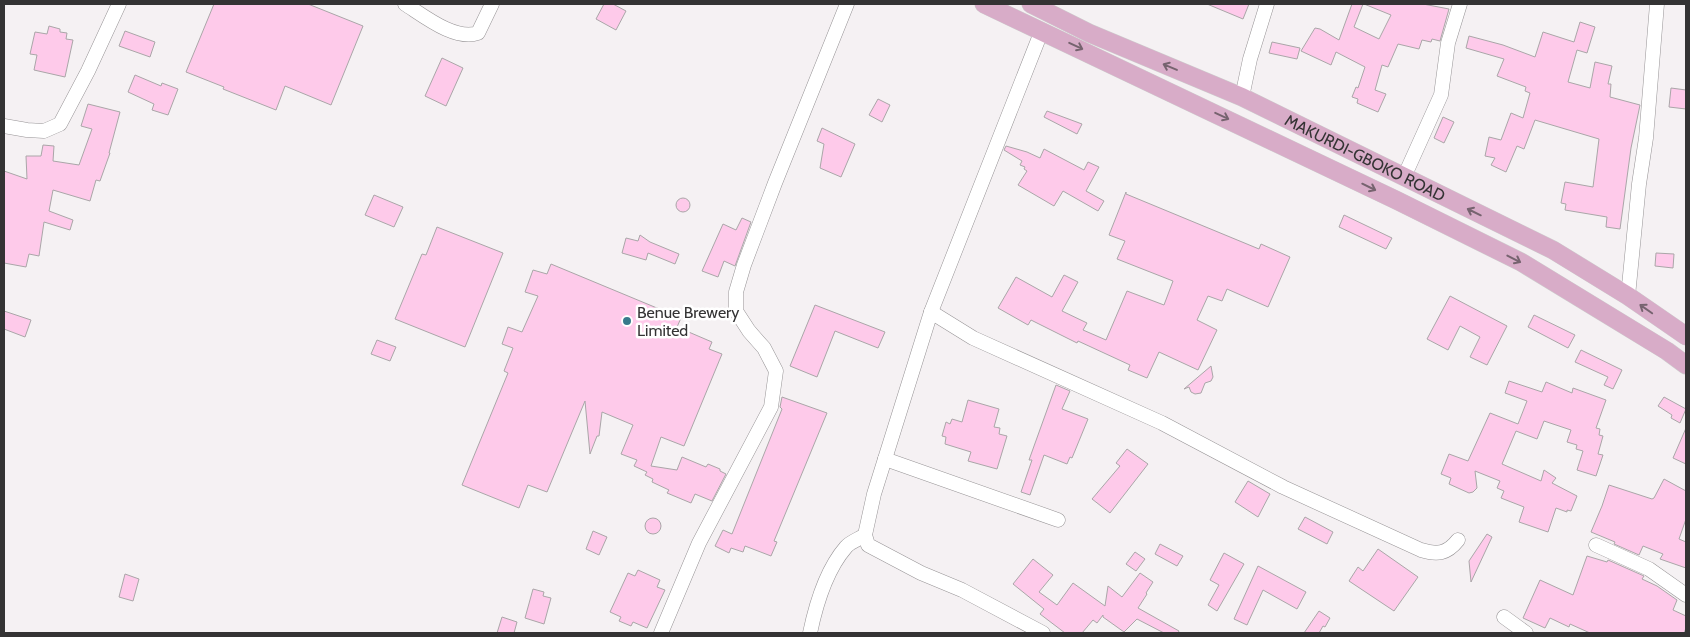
<svg xmlns="http://www.w3.org/2000/svg" width="1690" height="637" font-family="Cabin,sans-serif">
	<style>
		.building { fill: #fecaea; stroke: #aaa6a8 }
		.lines { fill: none; stroke-linecap: round; stroke-linejoin: round }
		.minor-casing { stroke: #979496; stroke-width: 15 }
		.major-casing { stroke: #cecece; stroke-width: 19 }
		.minor { stroke: #fff; stroke-width: 14 }
		.major { stroke: #d8acc8; stroke-width: 18 }
		.oneway { stroke: #76636f }
		.poi-dot { fill: #387a8b; stroke: #fff; stroke-width: 2 }
		.labels { text-anchor: middle; stroke-width: 5; stroke-linejoin: round; paint-order: stroke }
		.street-label { font-size: 16px; fill: #343334; stroke: #fff }
		.poi-label { font-size: 16px; fill: #343334; stroke: #fff; text-anchor: start }
	</style>
	<rect width="100%" height="100%" fill="#f5f1f3"/>
	<!-- building -->
	<g class="building">
		<polygon points="214,4 308,4 363,26 331,105 285,86 276,110 223,89 224,87 186,72"/>
		<polygon points="604,4 613,4 626,11 616,30 596,19"/>
		<polygon points="1207,4 1249,4 1243,19"/>
		<polygon points="1352,4 1363,4 1354,27 1379,39 1391,15 1364,4 1423,4 1449,9 1440,41 1432,39 1431,42 1422,40 1419,49 1398,44 1388,67 1382,65 1375,90 1386,94 1378,112 1357,103 1358,99 1352,97 1356,87 1358,88 1365,67 1336,52 1331,65 1301,51 1315,28 1320,29 1339,40"/>
		<polygon points="1580,22 1595,27 1587,53 1577,50 1568,82 1590,88 1595,62 1612,66 1608,84 1611,84 1610,97 1640,105 1631,148 1620,229 1606,227 1607,217 1565,210 1566,204 1561,203 1565,182 1593,187 1599,139 1535,120 1524,149 1517,146 1506,172 1491,165 1495,158 1485,156 1489,137 1501,140 1511,113 1523,118 1530,93 1525,91 1526,87 1497,76 1504,59 1466,48 1469,36 1503,45 1535,57 1543,32 1574,42"/>
		<polygon points="49,26 60,29 60,32 67,33 66,39 73,40 65,77 34,70 37,55 30,54 35,32 47,34"/>
		<polygon points="125,31 155,42 150,57 119,46"/>
		<polygon points="1272,42 1300,48 1297,59 1269,53"/>
		<polygon points="442,58 463,68 446,106 425,96"/>
		<polygon points="135,75 161,86 162,83 178,89 168,115 152,110 154,104 128,92"/>
		<polygon points="1671,88 1686,90 1686,109 1669,107"/>
		<polygon points="878,99 890,105 882,122 869,115"/>
		<polygon points="88,104 120,112 109,153 110,153 100,181 96,180 90,201 53,190 49,211 73,220 70,230 44,222 39,256 29,254 26,267 4,263 4,171 27,179 26,156 41,156 43,145 54,146 53,161 79,165 92,129 81,126"/>
		<polygon points="1047,111 1082,124 1077,134 1044,117"/>
		<polygon points="1443,117 1454,122 1444,143 1434,138"/>
		<polygon points="822,128 855,144 841,177 820,168 824,144 817,141"/>
		<polygon points="1006,146 1027,152 1040,158 1044,149 1084,170 1088,162 1099,167 1086,191 1104,201 1098,211 1063,191 1054,206 1018,185 1027,171 1024,169 1025,167 1020,165 1022,161 1004,150"/>
		<polygon points="1126,192 1126,194 1259,249 1261,244 1290,257 1268,307 1227,289 1222,301 1208,296 1197,320 1217,330 1198,370 1159,352 1147,378 1128,370 1130,365 1078,341 1077,343 1031,320 1028,325 998,308 1016,277 1052,297 1064,275 1078,282 1062,311 1087,323 1083,330 1106,340 1127,291 1164,305 1173,281 1117,259 1125,241 1109,235"/>
		<polygon points="374,195 403,207 394,227 365,215"/>
		<circle cx="683" cy="205" r="7"/>
		<polygon points="1344,215 1392,238 1386,249 1339,227"/>
		<polygon points="742,218 751,222 735,266 724,261 718,277 702,271 723,224 736,230"/>
		<polygon points="437,227 503,253 465,347 395,319 422,254 426,255"/>
		<polygon points="640,235 650,242 679,254 675,264 648,253 646,260 622,253 626,238 638,241"/>
		<polygon points="1656,253 1674,254 1673,268 1655,266"/>
		<polygon points="551,264 681,318 677,327 712,342 709,349 722,354 684,446 661,437 651,466 677,470 682,457 706,467 708,464 720,469 720,471 726,474 712,501 695,494 691,503 667,493 669,490 652,482 653,479 645,475 647,472 634,466 637,460 621,454 633,425 602,412 599,436 597,436 590,454 585,401 547,492 528,485 519,508 462,485 508,373 504,371 513,348 502,344 508,327 522,332 538,296 525,292 533,270 547,274"/>
		<polygon points="1450,296 1507,326 1487,365 1470,357 1480,337 1460,326 1448,350 1427,339"/>
		<polygon points="815,305 885,332 878,348 835,331 817,377 790,366"/>
		<polygon points="4,311 31,320 25,337 4,329"/>
		<polygon points="1534,315 1575,335 1568,348 1528,327"/>
		<polygon points="377,340 396,347 390,361 371,354"/>
		<polygon points="1581,350 1622,370 1613,389 1604,385 1608,377 1575,362"/>
		<polygon points="1211,366 1213,377 1211,381 1205,383 1201,393 1195,394 1191,392 1189,387 1184,389"/>
		<polygon points="1509,381 1542,392 1546,382 1572,393 1573,388 1606,400 1596,428 1600,429 1599,435 1603,436 1598,454 1603,455 1596,476 1577,470 1583,451 1576,449 1577,445 1567,442 1571,430 1544,421 1537,439 1516,431 1502,464 1541,481 1544,470 1556,478 1552,483 1577,496 1571,511 1567,510 1567,512 1556,508 1548,532 1519,522 1524,507 1501,498 1504,491 1497,488 1500,481 1475,471 1477,488 1473,492 1469,493 1449,484 1451,478 1441,474 1449,454 1468,461 1490,413 1518,424 1527,401 1505,393"/>
		<polygon points="1056,385 1070,391 1062,409 1088,419 1072,458 1070,457 1067,464 1044,455 1030,495 1021,492 1032,460 1029,460"/>
		<polygon points="782,397 827,413 774,541 777,542 771,556 745,546 743,552 731,548 729,553 715,546 723,530 732,534 782,409 780,407"/>
		<polygon points="1664,397 1686,409 1680,423 1671,418 1672,415 1658,406"/>
		<polygon points="968,400 999,409 994,427 1000,428 999,434 1007,436 997,469 968,461 971,452 945,444 946,437 942,436 946,422 950,424 952,419 962,422"/>
		<polygon points="1686,428 1686,464 1673,458"/>
		<polygon points="1127,449 1148,464 1110,513 1092,499 1120,466 1116,463"/>
		<polygon points="1664,479 1686,491 1686,519 1679,539 1686,542 1686,568 1660,559 1663,554 1643,546 1639,555 1614,544 1615,542 1591,532 1602,506 1609,485 1652,499 1654,498"/>
		<polygon points="1248,481 1270,494 1258,517 1235,502"/>
		<polygon points="1305,517 1333,532 1327,544 1298,529"/>
		<circle cx="653" cy="526" r="8"/>
		<polygon points="593,531 607,537 599,555 586,549"/>
		<polygon points="1487,534 1492,537 1471,582 1469,561"/>
		<polygon points="1160,544 1183,556 1177,566 1155,554"/>
		<polygon points="1378,549 1418,577 1394,611 1349,581 1358,567 1363,571"/>
		<polygon points="1135,552 1145,559 1136,571 1126,564"/>
		<polygon points="1224,553 1244,564 1217,611 1208,605 1219,585 1210,580"/>
		<polygon points="1587,556 1607,562 1608,560 1644,576 1642,579 1657,586 1677,600 1673,610 1686,616 1686,628 1684,633 1590,633 1570,624 1569,627 1550,618 1545,628 1523,618 1540,580 1573,595"/>
		<polygon points="1033,559 1053,575 1039,592 1057,605 1073,583 1105,606 1108,586 1122,597 1140,573 1153,582 1146,593 1147,594 1138,608 1179,631 1178,633 1164,633 1137,619 1124,632 1103,617 1103,615 1097,623 1093,620 1082,633 1065,633 1040,614 1044,609 1013,584"/>
		<polygon points="1258,566 1306,592 1297,609 1263,590 1247,625 1234,619"/>
		<polygon points="638,570 660,580 657,587 665,590 647,628 633,622 631,626 619,621 621,617 610,612 628,573 635,576"/>
		<polygon points="125,574 139,579 133,601 119,597"/>
		<polygon points="533,589 544,592 543,596 551,598 544,624 525,618"/>
		<polygon points="1319,611 1330,618 1325,627 1323,626 1319,633 1304,633"/>
		<polygon points="502,617 517,622 514,633 497,633"/>
	</g>
	<g class="lines">
		<defs>
			<g id="minor">
				<path d="M405,4C424,16 455,41 478,33L492,4"/>
				<polyline points="1042,30 931,312 874,494 865,535 868,545 921,573 962,590 1043,633"/>
				<polyline points="1242,97 1250,59 1267,4"/>
				<polyline points="4,126 27,130 44,131 60,124 88,71 119,4"/>
				<polyline points="1404,177 1441,95 1448,43 1460,4"/>
				<polyline points="1628,296 1639,184 1646,138 1657,4"/>
				<path d="M931,312L973,338L1162,423L1283,487L1421,550C1437,555 1447,554 1458,540"/>
				<polyline points="885,459 1058,520"/>
				<polyline points="1596,545 1649,569 1686,595"/>
				<polyline points="1504,617 1526,633"/>
				<polyline points="661,633 699,543 771,407 776,371 764,348 749,331 736,311 736,292 744,265 775,183 847,4"/>
				<path d="M810,633C816,604 826,570 846,547C850,542 859,539 865,535"/>
			</g>
			<g id="major">
				<polyline points="984,4 1396,200 1521,262 1667,351 1686,365"/>
				<path id="s1" d="M1031,4L1089,33L1242,97L1553,250L1628,296L1686,336"/>
			</g>
		</defs>
		<!-- minor casing -->
		<use href="#minor" class="minor-casing"/>
		<!-- major casing -->
		<use href="#major" class="major-casing"/>
		<!-- minor -->
		<use href="#minor" class="minor"/>
		<!-- major -->
		<use href="#major" class="major"/>
	</g>
	<!-- one-way arrows -->
	<defs><path id="oneway-shaft" d="M-6 0H5M1.5-3L5.5 0L1.5 3" fill="none" stroke-width="1.6" stroke-linecap="round" stroke-linejoin="round" transform="scale(1.25)"/></defs>
	<g class="oneway">
		<use href="#oneway-shaft" transform="translate(1076 46) rotate(25)"/>
		<use href="#oneway-shaft" transform="translate(1170 67) rotate(-157)"/>
		<use href="#oneway-shaft" transform="translate(1222 116) rotate(25)"/>
		<use href="#oneway-shaft" transform="translate(1369 187) rotate(26)"/>
		<use href="#oneway-shaft" transform="translate(1474 212) rotate(-154)"/>
		<use href="#oneway-shaft" transform="translate(1514 259) rotate(27)"/>
		<use href="#oneway-shaft" transform="translate(1646 309) rotate(-145)"/>
	</g>
	<!-- markers -->
	<circle class="poi-dot" cx="627" cy="321" r="5"/>
	<g class="labels">
		<!-- street labels -->
		<g class="street-label">
			<text dy="6" stroke="none"><textPath href="#s1" startOffset="368">MAKURDI-GBOKO ROAD</textPath></text>
		</g>
		<!-- poi labels -->
		<g class="poi-label">
			<text x="637" y="318">Benue Brewery<tspan x="637" dy="18">Limited</tspan></text>
		</g>
	</g>
	<!-- border -->
	<rect width="1690" height="637" fill="none" stroke="#343334" stroke-width="10"/>
</svg>
